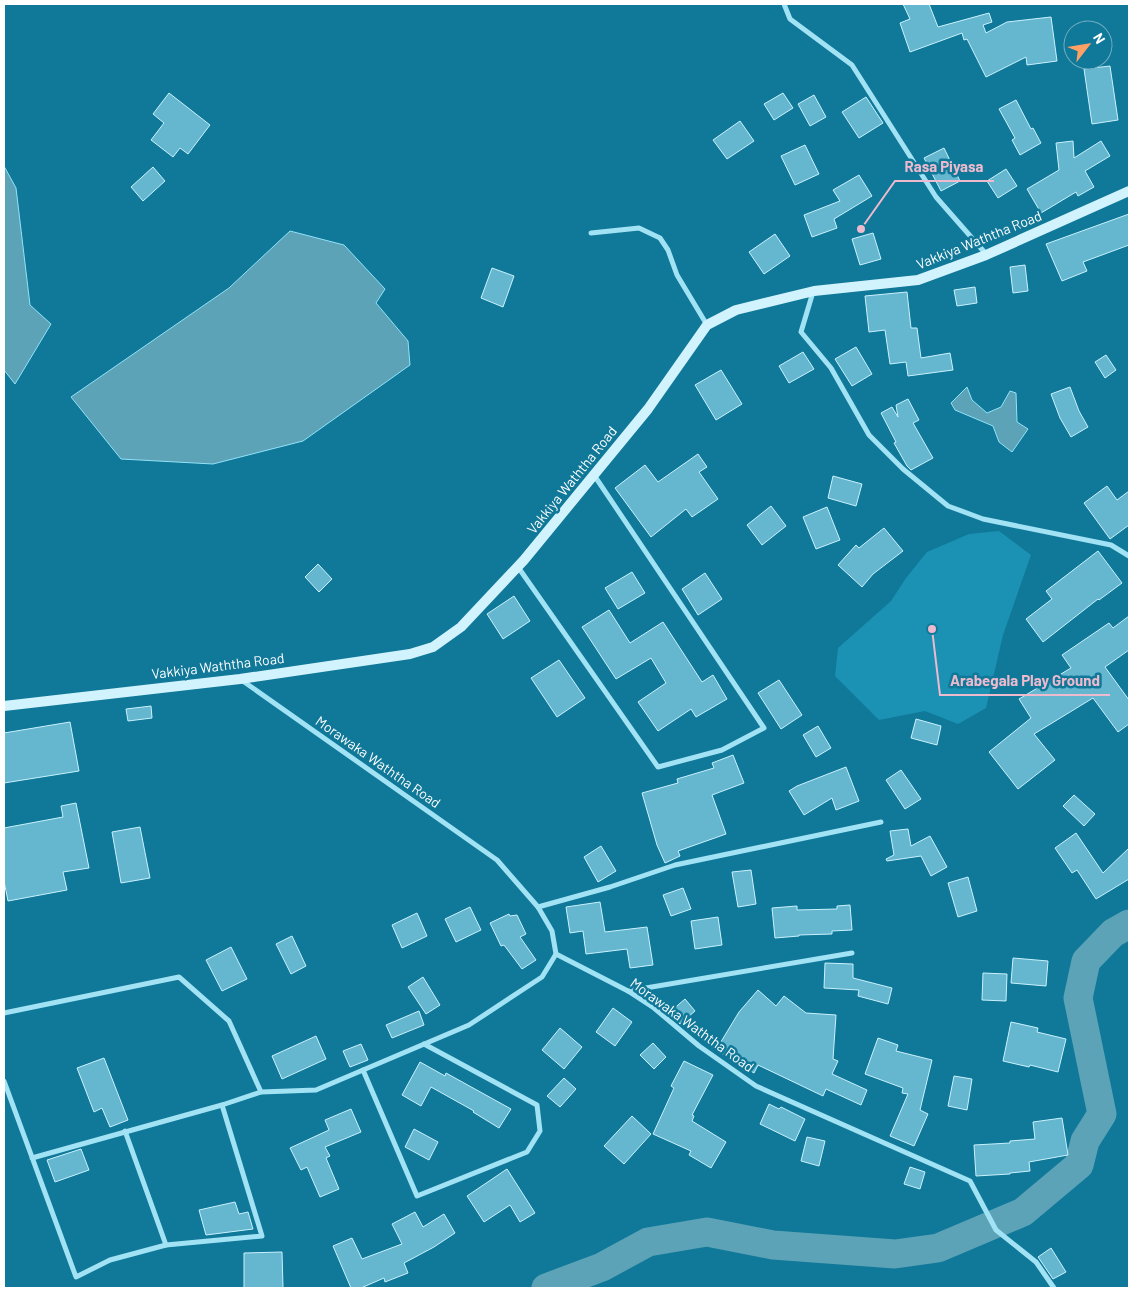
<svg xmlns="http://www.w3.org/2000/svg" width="1133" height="1292" font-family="Barlow,sans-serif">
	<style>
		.green { fill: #1b92b4 }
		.water { fill: #5ca3b8; stroke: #92e2f8 }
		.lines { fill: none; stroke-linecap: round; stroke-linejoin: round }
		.river { stroke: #5ca3b8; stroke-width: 29 }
		.building { fill: #65b6cf; stroke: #c9f2fe }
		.street { stroke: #a1e2f4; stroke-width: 5 }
		.secondary { stroke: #d1f3fd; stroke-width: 10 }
		.labels { text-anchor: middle; stroke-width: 5; stroke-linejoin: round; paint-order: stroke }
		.street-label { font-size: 14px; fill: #fff; stroke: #107898 }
		.leader { fill: none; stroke: #edbace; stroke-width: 2 }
		.callout-dot { fill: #edbace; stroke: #107898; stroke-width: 2 }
		.callout-label { font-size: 15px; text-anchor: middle; font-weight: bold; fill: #edbace; stroke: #107898; stroke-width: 5; stroke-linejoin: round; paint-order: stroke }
	</style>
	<rect width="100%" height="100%" fill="#107898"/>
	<!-- green -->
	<polygon class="green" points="999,531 1031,555 1003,635 986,708 958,724 925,711 879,720 835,676 838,648 891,601 906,578 927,552 969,534"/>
	<!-- water -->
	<g class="water">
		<polygon points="4,166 16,188 30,305 51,324 15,384 4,370"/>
		<polygon points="290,231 344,245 385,289 376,303 408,341 410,365 303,441 213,464 121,459 71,397 229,288"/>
		<polygon points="967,387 972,400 987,413 1001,407 1010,391 1016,393 1017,422 1028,429 1012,452 999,442 993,426 955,410 951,403"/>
	</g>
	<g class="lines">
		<!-- river -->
		<polyline class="river" points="546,1288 602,1267 648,1242 707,1232 773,1245 895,1254 938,1248 1023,1212 1079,1165 1085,1141 1102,1114 1078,998 1086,961 1113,933 1129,924"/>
	</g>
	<!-- building -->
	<g class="building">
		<polygon points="903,4 929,4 938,27 989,13 992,22 983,25 986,33 1007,22 1051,17 1057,61 1027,65 1026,57 986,77 967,39 964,40 962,33 910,52 900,23 910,19"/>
		<polygon points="1110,66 1118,120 1092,124 1084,69"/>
		<polygon points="169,93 210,125 188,154 180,148 173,157 151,140 164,123 153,114"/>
		<polygon points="783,93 793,108 774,120 764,104"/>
		<polygon points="814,95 826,117 810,126 798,104"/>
		<polygon points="866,97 883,123 859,138 842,112"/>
		<polygon points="1016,100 1031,129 1033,128 1041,143 1020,155 1012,140 1015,138 999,109"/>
		<polygon points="740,121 754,141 727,159 713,140"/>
		<polygon points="1073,141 1074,158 1101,141 1110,156 1085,171 1094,187 1078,196 1076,192 1041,213 1027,189 1059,170 1056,143"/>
		<polygon points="805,145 819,174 795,185 781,156"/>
		<polygon points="944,148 960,181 941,191 924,158"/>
		<polygon points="153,167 165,181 143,201 131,187"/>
		<polygon points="1006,169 1017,186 998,198 987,181"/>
		<polygon points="859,175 872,196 834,219 837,228 812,237 804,215 840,201 833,190"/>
		<polygon points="1129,214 1129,245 1083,262 1087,271 1062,281 1046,244"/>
		<polygon points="873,233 881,259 860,265 852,239"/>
		<polygon points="775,234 790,256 764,274 749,252"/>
		<polygon points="1025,265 1028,291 1013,293 1010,267"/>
		<polygon points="492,268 514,276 503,307 481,298"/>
		<polygon points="975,287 977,303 957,306 954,290"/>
		<polygon points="907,292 911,328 917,328 921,358 950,353 953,370 908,376 906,362 890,364 885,330 869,332 865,296"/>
		<polygon points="856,347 872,374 852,386 835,359"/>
		<polygon points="803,352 814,369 789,383 779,366"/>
		<polygon points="1106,355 1116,370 1105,378 1095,362"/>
		<polygon points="721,370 742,404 716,420 695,385"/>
		<polygon points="1070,387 1079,411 1088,427 1071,437 1060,418 1051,394"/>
		<polygon points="908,399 919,420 913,423 933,458 911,470 907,466 894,443 896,442 881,413 892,407 898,417 896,405"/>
		<polygon points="698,454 707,467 699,472 718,499 692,517 686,509 651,537 615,488 645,465 658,482"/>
		<polygon points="833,476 862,484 856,506 828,498"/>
		<polygon points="1107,486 1117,500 1129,491 1129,525 1110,539 1084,503"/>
		<polygon points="771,506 786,526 762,545 747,525"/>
		<polygon points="827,507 840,540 816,549 803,517"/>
		<polygon points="884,528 903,551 873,574 862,587 838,565 856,545 859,548"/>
		<polygon points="1098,551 1122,583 1099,600 1098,599 1043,642 1026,619 1052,599 1046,591"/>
		<polygon points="318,564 332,579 319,592 305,577"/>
		<polygon points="632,572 645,593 618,609 605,588"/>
		<polygon points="705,573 722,599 698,615 682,589"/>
		<polygon points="514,596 530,621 503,639 487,614"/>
		<polygon points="609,610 630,643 663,622 702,682 713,675 727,699 696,717 691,709 658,731 638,702 666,683 651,658 616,679 582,627"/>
		<polygon points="1129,616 1129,650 1105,667 1129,700 1129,724 1118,732 1093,698 1034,734 1055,760 1018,789 989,752 1031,718 1019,699 1071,668 1062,655 1109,623 1113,628"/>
		<polygon points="559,660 585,698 557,717 531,678"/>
		<polygon points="779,680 802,715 781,729 758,693"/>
		<polygon points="151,706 152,718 128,721 126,709"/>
		<polygon points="916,719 941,726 937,745 911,738"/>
		<polygon points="70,722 79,771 4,783 4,733"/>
		<polygon points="818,726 831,748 816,757 803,735"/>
		<polygon points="733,755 744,783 712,795 726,834 678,851 680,856 665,863 657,845 642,793 678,783 677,779 714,768 712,763"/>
		<polygon points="846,767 859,801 836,810 832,798 804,815 789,791 797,786"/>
		<polygon points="901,770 921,799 905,809 886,780"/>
		<polygon points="1074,795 1095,814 1084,826 1063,806"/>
		<polygon points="76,803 89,868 63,872 67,890 8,901 4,881 4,828 63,817 61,806"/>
		<polygon points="140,827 150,878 121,883 112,832"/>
		<polygon points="908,829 911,846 930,836 947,867 931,876 921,856 887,861 886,859 894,855 890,831"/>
		<polygon points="1076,833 1103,873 1129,848 1129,879 1096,899 1077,870 1072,873 1055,848"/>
		<polygon points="601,846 616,871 598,882 584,857"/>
		<polygon points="751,870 756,904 738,907 732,872"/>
		<polygon points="968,877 977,911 958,917 948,883"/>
		<polygon points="683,888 691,909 671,916 663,895"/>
		<polygon points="600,902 605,932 647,927 653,965 630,968 627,949 586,954 583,931 570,933 566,907"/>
		<polygon points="850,905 852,930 832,931 832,934 799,935 799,936 775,938 772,908 797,906 797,910 837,909 837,906"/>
		<polygon points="470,907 481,930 456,942 445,919"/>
		<polygon points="417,913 427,936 402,948 392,925"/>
		<polygon points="509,914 510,916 517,915 526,934 520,937 536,960 522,969 504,945 501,946 490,923"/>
		<polygon points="718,917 722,945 695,949 691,921"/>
		<polygon points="292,936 306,966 291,974 276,944"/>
		<polygon points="231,947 247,979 222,991 206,960"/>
		<polygon points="1013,958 1048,961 1046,986 1011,983"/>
		<polygon points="825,963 853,964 853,978 892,988 888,1004 858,996 859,990 824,988"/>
		<polygon points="983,973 1007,974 1006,1001 982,1000"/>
		<polygon points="423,977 440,1005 426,1014 408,987"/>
		<polygon points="758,990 776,1006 784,996 806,1013 836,1015 833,1059 838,1061 832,1074 867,1090 861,1105 826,1089 823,1096 758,1065 754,1073 716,1050 739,1012"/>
		<polygon points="685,999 695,1011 680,1024 670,1012"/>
		<polygon points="613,1008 632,1022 615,1046 596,1032"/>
		<polygon points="419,1011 424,1025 392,1038 386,1025"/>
		<polygon points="1011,1022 1038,1028 1037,1032 1066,1039 1058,1072 1030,1065 1029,1067 1003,1061"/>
		<polygon points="560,1028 582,1047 564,1069 542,1050"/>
		<polygon points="316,1036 326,1059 282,1079 272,1056"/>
		<polygon points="878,1038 898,1045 896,1051 932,1060 920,1110 928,1114 914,1146 890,1136 908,1094 902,1093 903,1088 865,1074"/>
		<polygon points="653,1043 666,1057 654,1069 640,1055"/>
		<polygon points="361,1044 368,1060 350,1067 343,1051"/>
		<polygon points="104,1058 128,1120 110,1127 102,1108 94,1112 77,1068"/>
		<polygon points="684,1061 713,1075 692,1115 694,1116 692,1121 726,1142 711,1168 689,1155 691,1151 653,1134 674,1088 671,1086"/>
		<polygon points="420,1062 445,1076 446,1073 511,1109 499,1128 473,1112 474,1111 431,1087 421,1106 402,1095"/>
		<polygon points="954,1076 972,1079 967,1110 948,1106"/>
		<polygon points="564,1078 576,1089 560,1107 547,1096"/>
		<polygon points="769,1104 779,1109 781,1107 805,1119 795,1141 760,1124"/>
		<polygon points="351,1109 361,1132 325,1147 330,1156 326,1158 339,1189 320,1197 307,1167 301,1170 290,1148 329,1130 325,1120"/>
		<polygon points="632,1116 651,1134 624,1164 604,1146"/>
		<polygon points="1062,1118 1068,1155 1029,1162 1030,1171 1010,1173 1010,1174 976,1176 974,1145 1010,1143 1010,1141 1035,1139 1033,1122"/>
		<polygon points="414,1129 438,1142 429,1160 405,1147"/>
		<polygon points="807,1137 825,1141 819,1166 801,1161"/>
		<polygon points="81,1149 89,1170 55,1182 47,1160"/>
		<polygon points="910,1167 925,1172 920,1189 904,1184"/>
		<polygon points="507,1169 535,1213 520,1222 510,1205 484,1222 467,1196"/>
		<polygon points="235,1202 239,1214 248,1212 253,1229 206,1235 199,1210"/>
		<polygon points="415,1212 423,1227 444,1214 455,1233 434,1247 404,1263 408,1273 385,1282 384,1278 361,1288 351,1288 333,1246 352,1238 362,1259 402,1244 392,1224"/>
		<polygon points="1051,1248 1066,1272 1053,1279 1038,1257"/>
		<polygon points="282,1252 283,1288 244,1288 244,1253"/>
	</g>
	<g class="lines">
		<!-- street -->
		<g class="street">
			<polyline points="784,4 790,19 852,65 936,197 986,254"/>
			<polyline points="591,233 639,228 660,238 668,250 677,275 707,325"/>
			<polyline points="813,292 801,332 831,368 869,435 903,469 948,506 983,519 1111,545 1129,556"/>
			<polyline points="518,567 658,767 722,750 764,728 594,475"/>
			<polyline points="240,679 497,860 538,907 552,931 556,954 628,991 654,1008 699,1046 756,1086 970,1181 996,1230 1036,1262 1054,1288"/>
			<polyline points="538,907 610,887 675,865 881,822"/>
			<polyline points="628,991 852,953"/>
			<polyline points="4,1013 179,977 229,1021 261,1092 316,1090 469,1025 542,977 556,954"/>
			<polyline points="363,1070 417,1196 527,1152 540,1131 537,1105 424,1044"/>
			<polyline points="4,1081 76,1277 110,1260 166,1245 262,1236 222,1105 32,1158"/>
			<polyline points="222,1105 261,1092"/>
			<polyline points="125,1131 166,1245"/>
		</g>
		<!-- secondary -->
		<polyline class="secondary" points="4,706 240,679 410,654 433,647 461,627 524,560 648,409 707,325 736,310 814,291 918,280 986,255 1129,191"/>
	</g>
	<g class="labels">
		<!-- street labels -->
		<g class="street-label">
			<text transform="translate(979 240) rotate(-22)" y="5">Vakkiya Waththa Road</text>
			<text transform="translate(572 480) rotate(-51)" y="5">Vakkiya Waththa Road</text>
			<text transform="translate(218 666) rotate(-7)" y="5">Vakkiya Waththa Road</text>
			<text transform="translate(378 762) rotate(35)" y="5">Morawaka Waththa Road</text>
			<text transform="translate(692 1025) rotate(36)" y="5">Morawaka Waththa Road</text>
		</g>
	</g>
	<!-- callouts -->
	<path class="leader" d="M861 229L895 181H994M932 629L940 695H1110"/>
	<g class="callout-dot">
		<circle cx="861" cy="229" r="5"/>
		<circle cx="932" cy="629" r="5"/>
	</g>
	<g class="callout-label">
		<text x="944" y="172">Rasa Piyasa</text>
		<text x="1025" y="686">Arabegala Play Ground</text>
	</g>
	<!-- border -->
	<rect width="1133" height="1292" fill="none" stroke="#ffffff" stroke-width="10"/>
	<!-- north arrow -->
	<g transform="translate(1088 45) rotate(59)"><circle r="24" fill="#107898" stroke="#70aec1"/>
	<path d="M0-4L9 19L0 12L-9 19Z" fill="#ffa064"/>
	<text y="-8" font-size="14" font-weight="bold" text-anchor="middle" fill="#ffffff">N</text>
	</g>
</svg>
